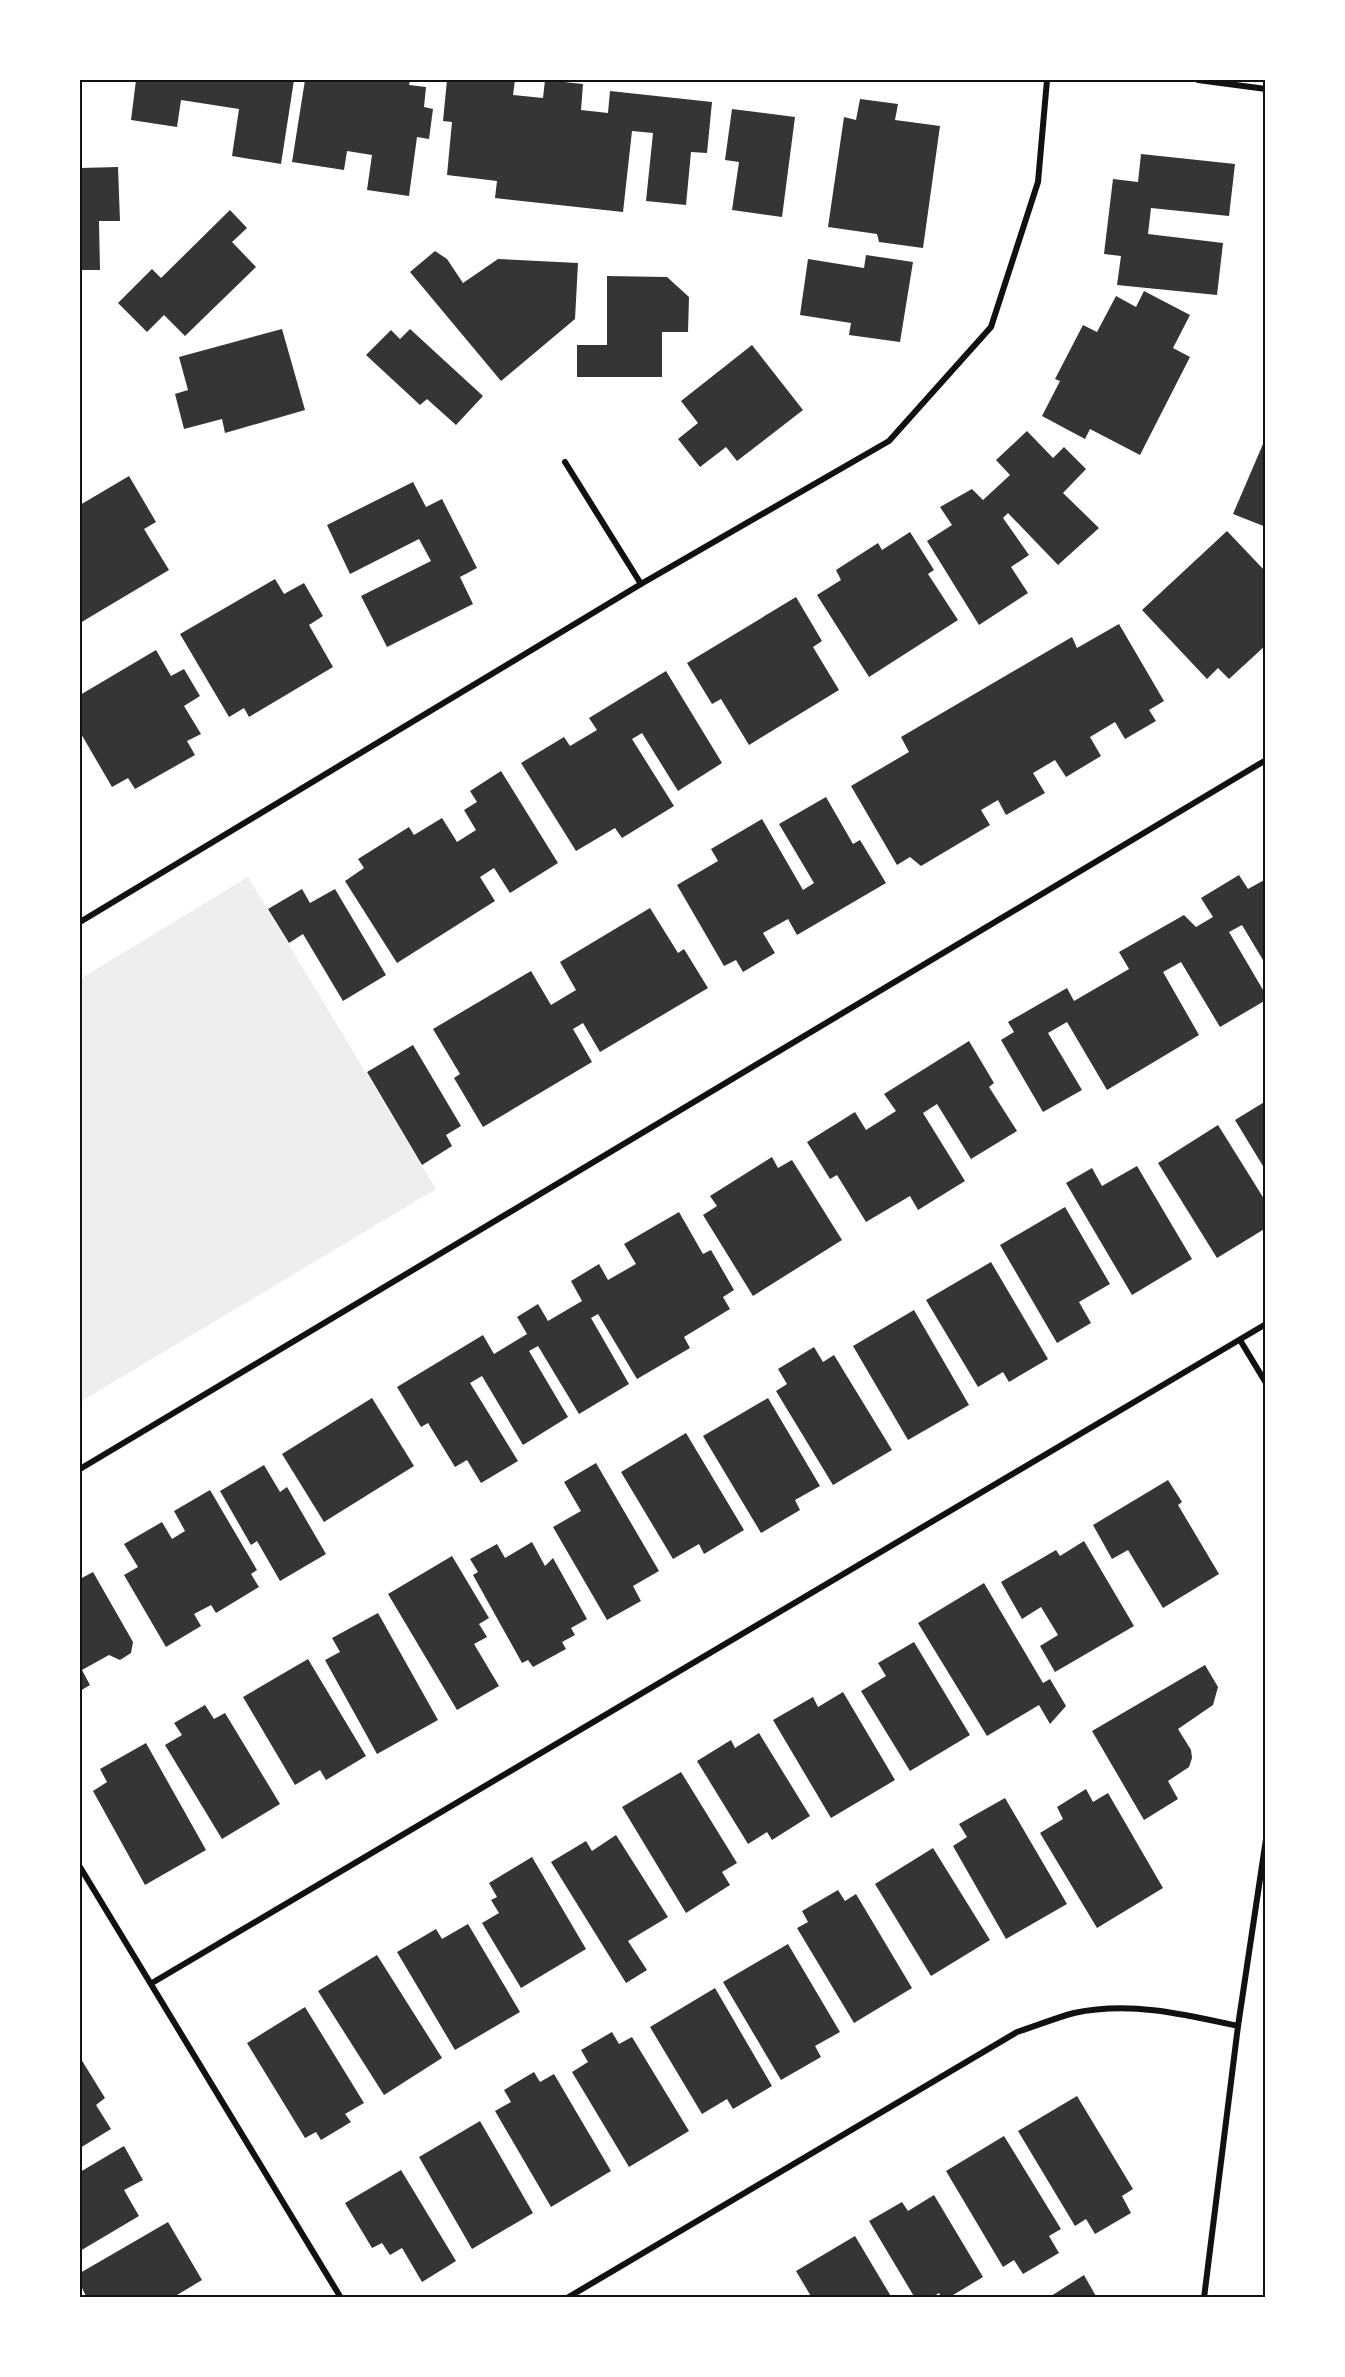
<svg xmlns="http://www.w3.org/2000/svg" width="1345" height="2377" font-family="Mulish,sans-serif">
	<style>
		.green { fill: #eee }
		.building { fill: #353535 }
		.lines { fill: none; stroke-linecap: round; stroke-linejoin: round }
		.minor { stroke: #111; stroke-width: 6 }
		.neatline { fill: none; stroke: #111; stroke-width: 2 }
	</style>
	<rect width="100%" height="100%" fill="#fff"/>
	<!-- green -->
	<polygon class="green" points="248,877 436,1189 80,1402 80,979"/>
	<!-- building -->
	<g class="building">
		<polygon points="136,80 294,80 281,164 232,156 239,109 181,100 177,127 131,120"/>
		<polygon points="305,80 410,80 409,85 426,87 424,107 433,109 429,139 417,137 409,196 367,190 372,155 347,151 344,170 292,162"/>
		<polygon points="447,80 515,80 513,95 543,98 545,80 583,84 581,110 608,113 610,91 712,102 707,153 691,152 686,205 646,201 653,133 632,131 623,212 495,198 497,181 447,175 452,122 443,121"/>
		<polygon points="860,99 898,104 895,120 940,126 923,248 879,242 877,234 828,227 844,117 856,120"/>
		<polygon points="732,109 795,117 782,217 732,210 739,162 725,160"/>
		<polygon points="1141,154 1235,164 1229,216 1151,208 1148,234 1223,243 1217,295 1117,285 1121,256 1104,254 1113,179 1138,182"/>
		<polygon points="118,167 120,221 99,221 100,270 80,270 80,168"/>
		<polygon points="230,210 247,228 232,242 256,267 185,336 164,315 147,332 118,303 152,269 161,278"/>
		<polygon points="435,251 447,259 463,283 498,259 578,263 575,319 501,381 410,272"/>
		<polygon points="866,255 913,262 900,342 849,335 851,323 800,315 808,259 864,268"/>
		<polygon points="607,276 667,277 689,297 688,332 662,332 662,377 577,377 577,345 607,345"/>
		<polygon points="1144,291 1190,315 1173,348 1190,357 1140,455 1090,429 1085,439 1042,416 1060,381 1055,379 1083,325 1097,332 1116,296 1136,307"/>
		<polygon points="282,329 305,410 225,433 222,419 184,429 175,394 188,390 179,357"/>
		<polygon points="410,329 483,396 456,425 427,399 420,405 366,355 391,330 400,339"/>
		<polygon points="752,345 803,410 737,461 726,447 700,467 678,439 698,423 681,401"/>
		<polygon points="1027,431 1053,458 1064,447 1086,469 1063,493 1099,528 1058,565 1008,513 1003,518 1029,555 1011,567 1028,593 979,625 927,541 952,525 940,507 972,489 983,500 1010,475 996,460"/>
		<polygon points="1266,437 1266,527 1233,514"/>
		<polygon points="129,476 156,522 144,529 169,570 80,623 80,505"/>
		<polygon points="413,482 426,507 442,499 477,568 460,577 473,604 387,647 361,596 431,561 419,539 350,574 327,525"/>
		<polygon points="1227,531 1266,572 1266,645 1229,679 1218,668 1207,679 1142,610"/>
		<polygon points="910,532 934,570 928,574 958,620 869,677 817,595 841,580 836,570 878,543 882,550"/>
		<polygon points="275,579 284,594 304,583 323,616 309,625 333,667 249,717 244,708 229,717 180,634"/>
		<polygon points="796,597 822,641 813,647 839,690 749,745 721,699 712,704 687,663"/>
		<polygon points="1119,624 1164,701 1149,710 1156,721 1125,739 1115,722 1090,737 1101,756 1066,777 1055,760 1033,773 1045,793 1006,815 998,800 981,810 990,825 921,866 910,857 897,865 851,786 909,752 901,737 1072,637 1077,648"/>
		<polygon points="156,650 171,676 184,669 200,696 184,706 201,734 187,741 195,755 135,789 128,778 112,787 80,732 80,695"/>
		<polygon points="666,671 722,763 678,791 642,733 632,739 674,806 622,838 615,828 576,851 521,763 564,737 570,746 597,730 589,718"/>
		<polygon points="501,771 558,863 510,893 494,868 480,877 495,901 397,963 345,881 364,868 358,859 409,827 414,835 442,818 457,842 476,830 464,810 477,802 470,791"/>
		<polygon points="826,797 853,844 860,840 886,883 797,935 788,919 763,933 775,953 743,972 736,960 724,966 677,885 718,861 711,849 762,819 803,890 814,883 779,824"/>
		<polygon points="1239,875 1248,889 1266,879 1266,965 1242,925 1229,932 1266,995 1266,1000 1220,1027 1181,962 1163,972 1199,1035 1107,1090 1067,1022 1048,1033 1082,1090 1043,1112 1001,1040 1014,1032 1008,1022 1067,988 1074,1001 1129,969 1119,952 1184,915 1196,927 1213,917 1201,898"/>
		<polygon points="302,889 310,903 335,889 386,975 343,1001 303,934 289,943 268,909"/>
		<polygon points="650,908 678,953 684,949 708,988 600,1052 583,1023 573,1029 592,1062 483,1127 454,1078 460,1074 433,1029 531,971 551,1005 576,990 560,962"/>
		<polygon points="969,1041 994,1083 989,1087 1017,1131 971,1159 937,1104 923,1113 965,1181 918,1210 910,1196 866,1222 837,1175 830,1179 807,1142 855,1112 866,1130 896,1111 884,1094"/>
		<polygon points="413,1045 461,1126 446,1135 452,1146 422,1165 367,1072"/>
		<polygon points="1266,1101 1266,1171 1235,1120"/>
		<polygon points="1218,1125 1266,1202 1266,1228 1217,1258 1158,1163"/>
		<polygon points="772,1157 778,1168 792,1160 842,1240 753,1296 703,1215 717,1206 710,1196"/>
		<polygon points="1137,1166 1192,1259 1132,1295 1066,1183 1092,1168 1102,1186"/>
		<polygon points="1065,1207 1110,1284 1079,1302 1091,1323 1057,1343 1000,1245"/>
		<polygon points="679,1212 703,1254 711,1250 734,1290 723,1297 730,1309 684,1337 690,1348 637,1379 598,1314 591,1318 629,1384 579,1414 538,1346 529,1351 568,1417 523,1445 482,1376 470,1383 518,1461 481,1483 467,1460 455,1467 428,1423 421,1427 397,1387 483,1335 494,1354 527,1334 517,1317 538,1304 548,1321 582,1301 571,1281 599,1264 608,1280 636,1264 624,1244"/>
		<polygon points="991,1262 1048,1359 1009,1382 1003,1372 978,1387 926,1300"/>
		<polygon points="914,1310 969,1405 908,1440 853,1346"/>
		<polygon points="814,1347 823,1362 834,1355 892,1450 833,1485 776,1391 787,1384 778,1369"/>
		<polygon points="372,1398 414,1466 324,1522 282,1454"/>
		<polygon points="768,1398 820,1486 795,1500 800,1510 761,1533 703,1436"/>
		<polygon points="686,1433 744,1530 704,1554 699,1544 673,1559 621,1472"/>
		<polygon points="596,1463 659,1571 633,1586 641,1601 607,1620 553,1527 581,1511 564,1482"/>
		<polygon points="264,1465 280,1492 287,1487 326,1554 280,1581 257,1541 251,1545 220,1491"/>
		<polygon points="1168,1480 1182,1502 1178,1505 1219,1574 1163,1608 1128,1550 1112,1559 1093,1525"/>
		<polygon points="210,1490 257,1570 251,1574 259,1587 216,1613 211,1605 194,1614 201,1626 166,1647 124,1575 138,1567 124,1544 162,1522 172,1539 185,1531 174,1511"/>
		<polygon points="1084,1541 1134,1626 1055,1672 1040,1646 1058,1635 1041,1607 1022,1619 1001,1582 1056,1550 1060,1556"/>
		<polygon points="532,1542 545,1566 553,1558 587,1619 571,1628 575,1635 562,1642 566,1649 533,1667 528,1660 522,1663 473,1575 478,1572 470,1559 497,1544 505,1558"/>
		<polygon points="452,1556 489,1618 479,1624 487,1637 474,1644 499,1686 457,1710 388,1594"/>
		<polygon points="93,1572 133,1642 131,1653 120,1660 109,1655 82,1670 90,1685 80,1691 80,1579"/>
		<polygon points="984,1583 1043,1683 1050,1679 1066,1706 1050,1724 1039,1705 987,1736 918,1623"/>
		<polygon points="378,1613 438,1720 377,1754 325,1660 340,1652 332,1638"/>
		<polygon points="914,1642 970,1735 910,1771 861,1691 886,1676 878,1663"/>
		<polygon points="308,1659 366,1756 326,1780 320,1770 295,1785 243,1697"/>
		<polygon points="1205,1665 1218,1687 1213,1705 1178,1729 1191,1750 1192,1758 1189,1767 1168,1781 1178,1799 1144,1820 1092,1731"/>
		<polygon points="843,1692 895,1780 831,1818 773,1720 813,1697 818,1707"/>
		<polygon points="205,1705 214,1719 225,1713 280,1804 222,1839 165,1745 182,1735 174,1723"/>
		<polygon points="759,1733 810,1816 772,1840 767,1832 748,1844 697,1761 731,1740 735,1748"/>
		<polygon points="146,1743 206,1850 145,1885 93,1791 107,1782 100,1769"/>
		<polygon points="681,1772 737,1863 722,1872 730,1885 686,1913 622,1807"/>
		<polygon points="1086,1789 1093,1802 1108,1793 1163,1888 1097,1928 1040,1833 1063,1819 1057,1807"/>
		<polygon points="1005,1798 1067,1904 1006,1939 953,1846 967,1837 959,1824"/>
		<polygon points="616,1835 668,1917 628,1941 647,1970 626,1983 551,1862 586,1841 592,1851"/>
		<polygon points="933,1848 990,1940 931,1976 875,1884"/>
		<polygon points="532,1857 586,1949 521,1988 482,1923 499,1913 491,1900 497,1897 489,1883"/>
		<polygon points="838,1890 845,1901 856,1894 912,1988 854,2023 797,1928 808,1922 802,1911"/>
		<polygon points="468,1924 520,2012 455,2050 397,1952 436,1929 442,1939"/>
		<polygon points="788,1944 840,2032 815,2046 821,2057 781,2080 723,1982"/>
		<polygon points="377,1955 442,2058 384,2095 318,1991"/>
		<polygon points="715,1988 772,2086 733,2109 727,2099 702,2114 650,2027"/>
		<polygon points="305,2007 364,2103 345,2114 351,2122 321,2140 316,2132 305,2138 247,2043"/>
		<polygon points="612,2032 619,2044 632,2037 689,2131 629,2167 572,2072 588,2062 581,2050"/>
		<polygon points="81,2059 105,2098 96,2105 111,2129 80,2148"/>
		<polygon points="534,2072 540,2082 554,2074 611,2171 551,2207 495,2111 511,2102 504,2090"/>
		<polygon points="1077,2096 1133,2189 1122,2196 1131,2213 1095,2234 1086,2219 1075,2226 1018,2131"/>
		<polygon points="480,2121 533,2213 472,2249 419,2157"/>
		<polygon points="1004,2136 1061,2229 1049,2236 1059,2253 1023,2274 1014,2260 1003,2267 946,2171"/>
		<polygon points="124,2146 143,2180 124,2190 139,2216 80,2251 80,2172"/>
		<polygon points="401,2170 456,2261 422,2282 402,2248 390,2255 382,2243 372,2248 345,2203"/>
		<polygon points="934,2195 983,2277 948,2298 942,2298 939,2293 931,2298 915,2298 869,2221 902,2202 908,2211"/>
		<polygon points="168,2222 202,2280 172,2298 87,2298 80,2284 80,2273"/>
		<polygon points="855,2236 892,2298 812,2298 796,2271"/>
		<polygon points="1084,2275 1097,2298 1048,2298"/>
	</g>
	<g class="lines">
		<!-- minor -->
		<g class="minor">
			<polyline points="1198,80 1266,89"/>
			<polyline points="565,462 641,584"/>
			<polyline points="80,922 641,584 889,441 991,327 1038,182 1047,80"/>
			<polyline points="1240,1340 1266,1383"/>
			<polyline points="80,1469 1266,760"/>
			<polyline points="80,1867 341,2298"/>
			<polyline points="152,1983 1266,1324"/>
			<path d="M567,2298L1017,2032C1036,2026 1055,2018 1074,2013C1130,2001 1184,2014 1238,2026"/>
			<polyline points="1204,2298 1238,2026 1266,1839"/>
		</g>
	</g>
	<!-- border -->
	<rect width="1345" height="2377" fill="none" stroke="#ffffff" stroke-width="162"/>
	<rect x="81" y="81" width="1183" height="2215" class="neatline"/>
</svg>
